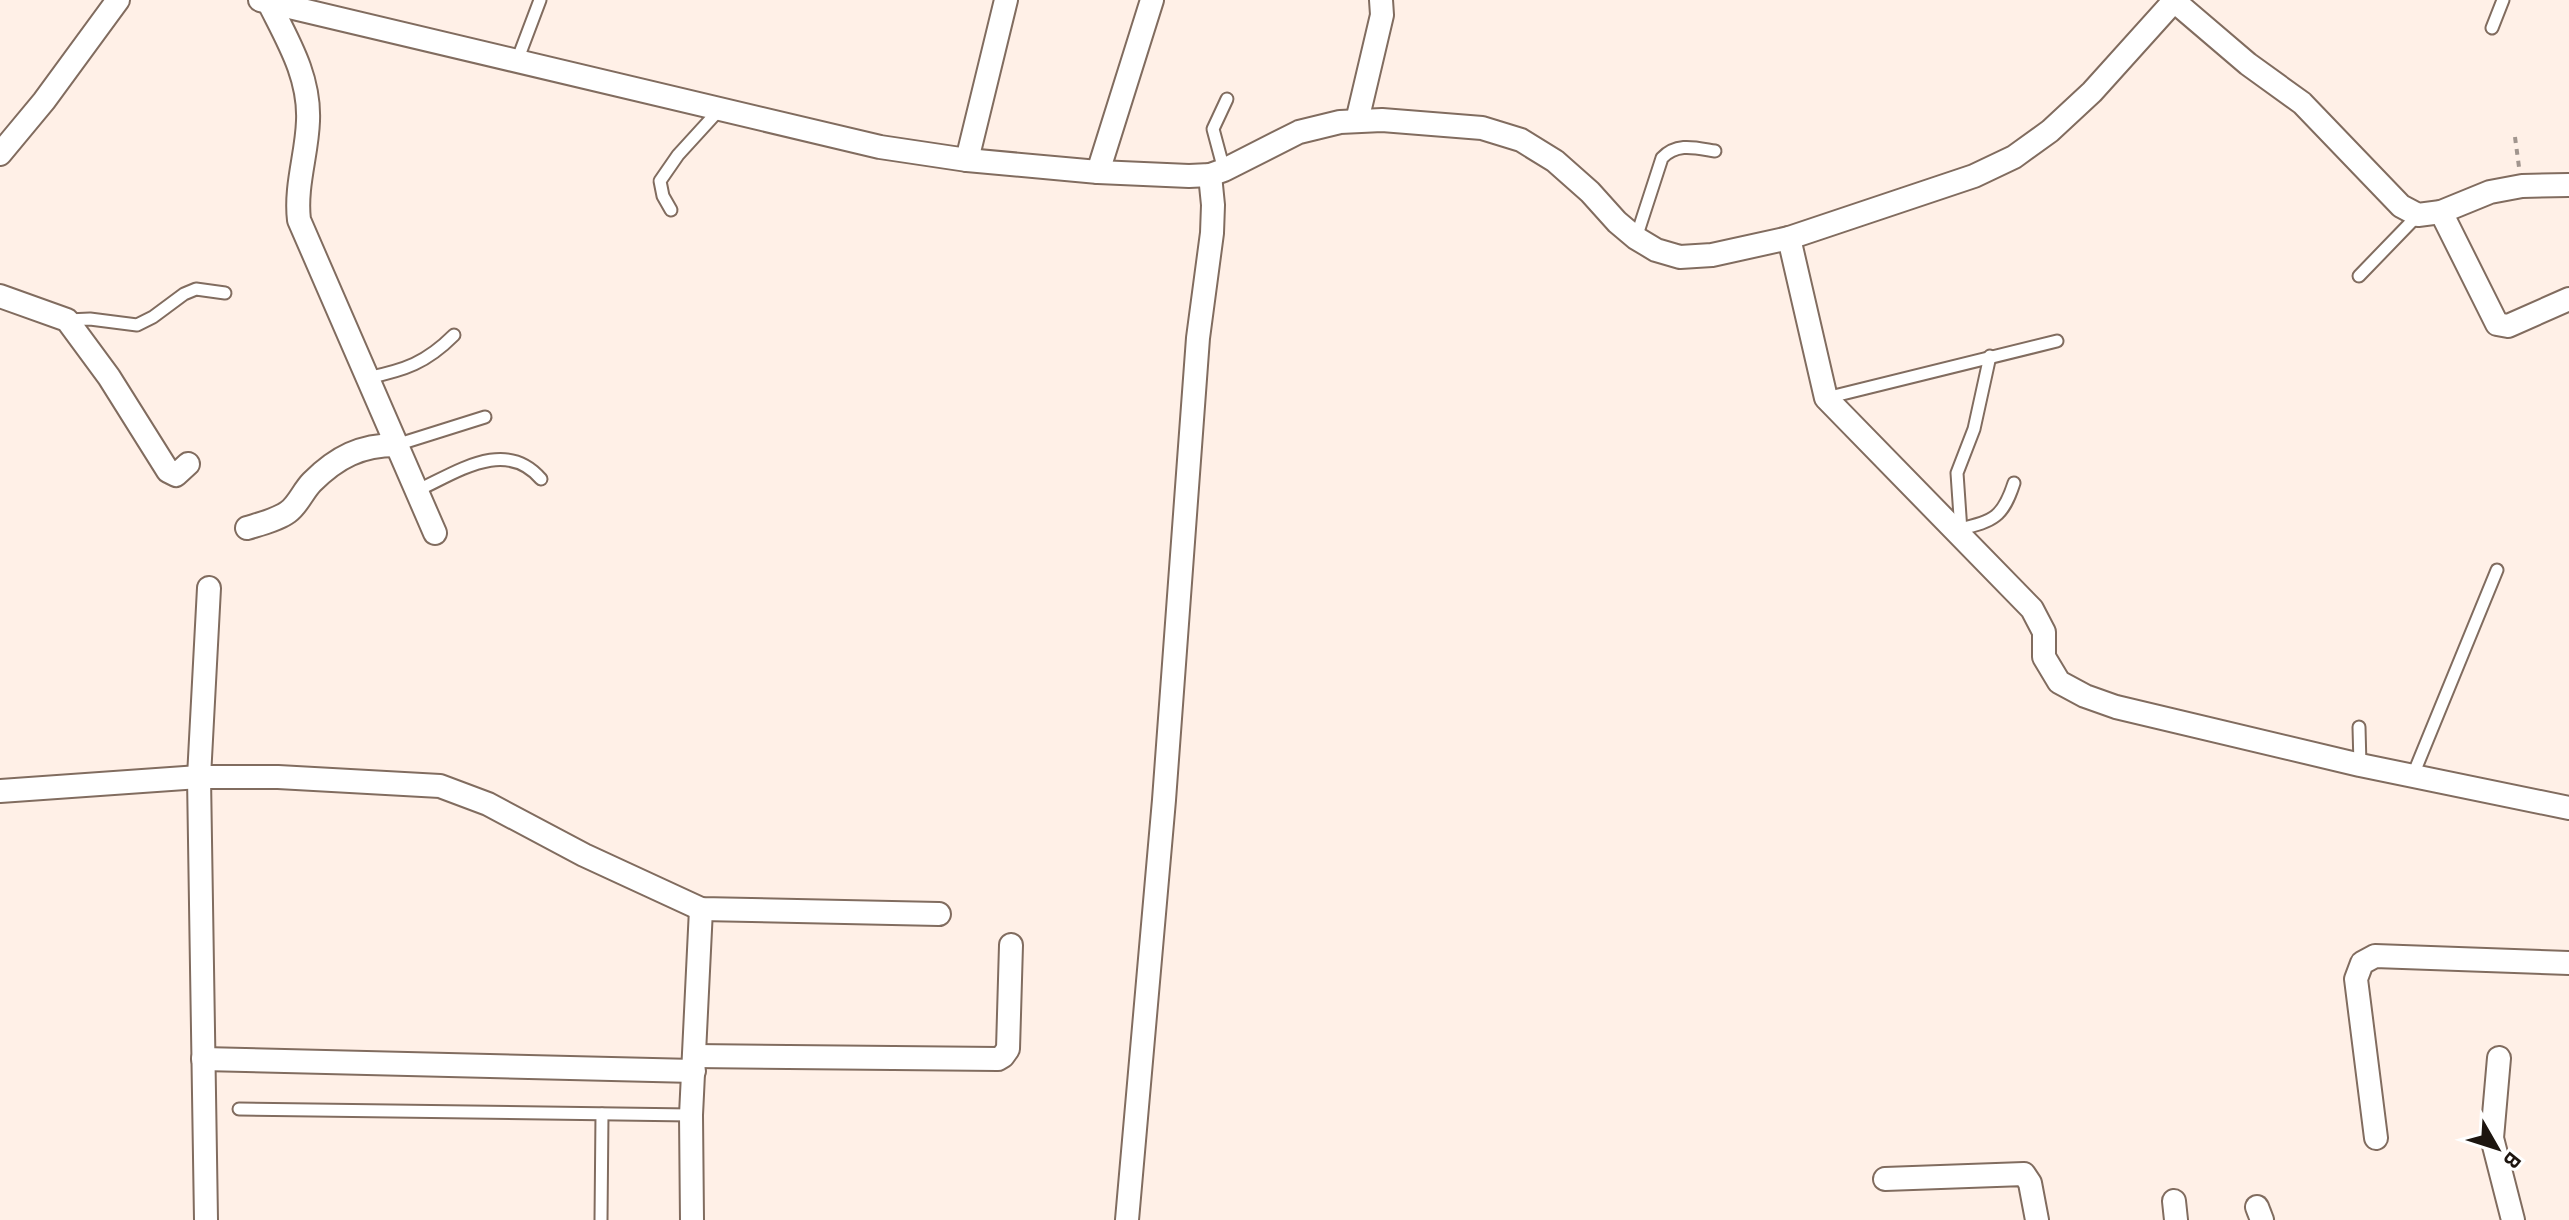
<svg xmlns="http://www.w3.org/2000/svg" width="2569" height="1220" font-family="'Archivo Narrow',sans-serif">
	<style>
		.lines { fill: none; stroke-linecap: round; stroke-linejoin: round }
		.lane-casing { stroke: #816c5f; stroke-width: 15 }
		.street-casing { stroke: #816c5f; stroke-width: 26 }
		.path { stroke: #a1958e; stroke-width: 4; stroke-dasharray: 6 6; stroke-linecap: butt }
		.lane { stroke: #fff; stroke-width: 11 }
		.street { stroke: #fff; stroke-width: 22 }
	</style>
	<rect width="100%" height="100%" fill="#fff0e7"/>
	<g class="lines">
		<defs>
			<g id="lane">
				<polyline points="2492,28 2503,0"/>
				<polyline points="517,61 540,0"/>
				<polyline points="1224,170 1213,129 1227,99"/>
				<polyline points="671,210 663,196 660,181 678,155 720,109"/>
				<path d="M1636,238L1662,158C1677,142 1696,148 1715,151"/>
				<polyline points="2359,276 2418,215"/>
				<polyline points="68,320 90,319 137,325 153,317 184,294 196,289 225,293"/>
				<path d="M367,378C405,370 426,363 454,335"/>
				<polyline points="1826,398 2057,341"/>
				<polyline points="396,445 485,417"/>
				<path d="M416,491C456,473 505,437 541,479"/>
				<path d="M1960,529C1994,521 2003,517 2014,483"/>
				<polyline points="1961,531 1957,473 1974,429 1990,356"/>
				<polyline points="2359,727 2360,765"/>
				<polyline points="2413,775 2497,570"/>
				<polyline points="239,1109 691,1115"/>
				<polyline points="601,1220 602,1114"/>
			</g>
			<g id="street">
				<polyline points="260,0 880,147 967,160 1098,172 1189,176 1210,175 1224,170 1299,132 1340,122 1382,120 1482,128 1521,140 1555,161 1590,192 1617,222 1636,238 1656,250 1680,257 1712,255 1789,238 1974,176 2014,157 2050,131 2092,92 2174,1"/>
				<polyline points="2173,0 2248,64 2302,103 2401,206 2418,215 2441,212 2490,192 2522,186 2569,185"/>
				<path d="M269,3C288,41 310,77 308,121C307,154 295,186 299,220L435,533"/>
				<polyline points="1357,121 1382,15 1381,0"/>
				<polyline points="0,154 44,101 118,0"/>
				<polyline points="967,160 1006,0"/>
				<polyline points="1098,172 1152,0"/>
				<polyline points="2441,212 2497,324 2508,326 2569,299"/>
				<polyline points="1789,238 1826,398 2032,609 2044,632 2044,657 2059,682 2085,696 2116,707 2360,765 2569,808"/>
				<polyline points="0,296 67,320 109,377 168,471 176,475 188,464"/>
				<path d="M247,528C260,524 277,520 288,512C298,505 303,491 312,482C337,457 361,445 396,445"/>
				<polyline points="0,791 199,777 278,777 440,786 488,804 584,855 701,909 939,914"/>
				<polyline points="694,1056 998,1059 1003,1056 1008,1049 1011,945"/>
				<polyline points="2499,1058 2492,1138 2513,1220"/>
				<polyline points="203,1059 694,1071"/>
				<polyline points="2376,1138 2356,979 2362,963 2375,956 2569,963"/>
				<polyline points="1885,1179 2024,1174 2030,1183 2037,1220"/>
				<polyline points="2174,1201 2176,1220"/>
				<polyline points="2257,1207 2262,1220"/>
				<polyline points="206,1220 199,777 209,588"/>
				<polyline points="692,1220 691,1115 701,909"/>
				<polyline points="1127,1220 1164,800 1198,338 1212,233 1213,205 1210,175"/>
			</g>
		</defs>
		<!-- lane casing -->
		<use href="#lane" class="lane-casing"/>
		<!-- street casing -->
		<use href="#street" class="street-casing"/>
		<!-- path -->
		<polyline class="path" points="2515,137 2519,167"/>
		<!-- lane -->
		<use href="#lane" class="lane"/>
		<!-- street -->
		<use href="#street" class="street"/>
	</g>
	<!-- north arrow -->
	<g transform="translate(2497 1148) rotate(129)" stroke="#ffffff" stroke-width="6" paint-order="stroke">
	<path d="M0-6L14 30L0 20L-14 30Z" fill="#1d150f"/>
	<text y="-12" font-size="22" font-weight="bold" text-anchor="middle" fill="#1d150f">B</text>
	</g>
</svg>
